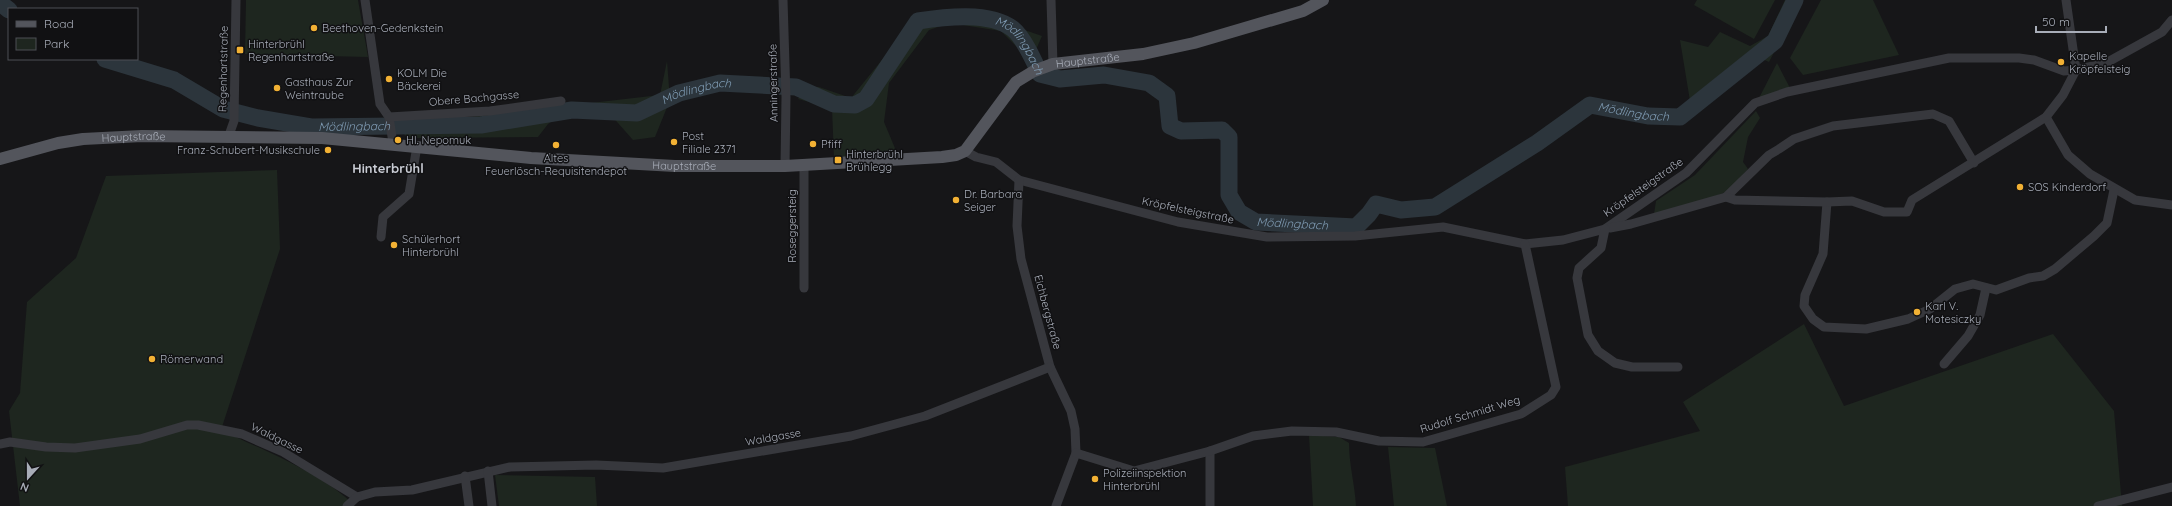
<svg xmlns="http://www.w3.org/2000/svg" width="2172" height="506" font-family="Quicksand,sans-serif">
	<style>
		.green { fill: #1e261f }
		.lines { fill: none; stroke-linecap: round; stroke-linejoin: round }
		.river { stroke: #2c353c; stroke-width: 17 }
		.minor { stroke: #37383d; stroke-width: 9 }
		.major { stroke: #53555c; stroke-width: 12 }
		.poi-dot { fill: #f2b134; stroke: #111113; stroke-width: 1.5 }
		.labels { text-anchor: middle; stroke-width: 3; stroke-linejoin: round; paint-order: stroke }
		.poi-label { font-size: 11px; fill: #a8adb8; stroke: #111113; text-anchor: start }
		.street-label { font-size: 11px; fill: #a8adb8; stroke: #111113 }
		.water-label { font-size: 12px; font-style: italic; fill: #7f9bb3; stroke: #111113 }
		.quarter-label { font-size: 13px; font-weight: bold; fill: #c9ccd4; stroke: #111113 }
	</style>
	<rect width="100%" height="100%" fill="#161618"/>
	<!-- green -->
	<g class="green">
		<polygon points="246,0 358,0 368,57 245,54"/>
		<polygon points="1697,0 1775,0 1754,39 1694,5"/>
		<polygon points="1785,0 1801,0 1769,62 1751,54 1690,101 1680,40 1708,47 1720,32 1750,46 1768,36"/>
		<polygon points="1821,0 1873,0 1899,55 1803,75 1790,58"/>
		<polygon points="916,18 958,18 1001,22 1042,36 1031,61 1001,31 950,23 929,30 889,83 884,122 897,153 834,158 832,108 798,99 807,87 819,87 851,98"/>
		<polygon points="667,61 670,100 655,137 633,140 610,114 566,112 548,124 538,137 407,138 398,125 660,95"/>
		<polygon points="1777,63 1790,88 1759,98"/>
		<polygon points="1756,111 1760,118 1748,137 1743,162 1748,169 1728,191 1707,200 1654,214 1656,201 1695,175"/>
		<path d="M277,170L280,249L221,430C264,451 321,472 355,506H363H20L9,411L20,393L27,302L76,258L106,176Z"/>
		<polygon points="1804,324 1844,406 2053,334 2114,411 2122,506 1568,506 1565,467 1700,431 1683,402"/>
		<path d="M1309,435L1339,437L1349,443C1349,465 1355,485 1356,506H1313Z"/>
		<polygon points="1388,447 1435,448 1447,506 1394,506"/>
		<polygon points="495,475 595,477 597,506 499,506"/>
	</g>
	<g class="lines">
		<!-- river -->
		<g class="river">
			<polyline points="0,3 9,10"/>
			<path id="s1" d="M105,59L174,80L223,109L258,118L311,127L481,125L572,110L637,113L679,93L720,83L796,87L834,104L855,105L866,99L918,21C944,17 990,11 1013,29C1024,38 1034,61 1040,74L1060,79L1104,75L1149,83L1167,96L1170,126L1181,131L1222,130L1229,137V195L1239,212L1256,222L1356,227L1369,214L1376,204L1401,210L1435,207L1537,143L1590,105L1648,116L1680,117L1775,41L1795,0"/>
		</g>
		<!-- minor -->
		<g class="minor">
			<polyline points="365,0 380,104 389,117 393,143"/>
			<polyline points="783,0 786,97 785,166"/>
			<polyline points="1051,0 1053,64"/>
			<polyline points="2066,0 2076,70"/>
			<polyline points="389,117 490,111 561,101"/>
			<polyline points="2046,117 2068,155 2090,174 2135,200 2172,205"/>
			<polyline points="228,138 234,121 236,0"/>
			<polyline points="965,151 976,157 996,162 1019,180 1178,222 1267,237 1355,236 1443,227 1525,244 1563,240 1605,229 1686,173 1755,103 1787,92 1949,58 2019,58 2034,60 2064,71 2076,70 2106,63 2162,32 2172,20"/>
			<polyline points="804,165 804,288"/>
			<polyline points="1019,180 1017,226 1021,259 1050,367 1071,411 1075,429 1076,453 1056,506"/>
			<polyline points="1726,197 1769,155 1779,149 1794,139 1833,126 1933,114 1949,121 1974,163"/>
			<polyline points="1827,202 1823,254 1805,295 1804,306 1813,319 1824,327 1866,329 1908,319 1930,309 1955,289 1973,284 1996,290 2029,278 2043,276 2055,269 2094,236 2107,223 2114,190"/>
			<polyline points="1610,228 1631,224 1726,197 1735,200 1827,202 1852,201 1884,212 1907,212 1912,200 2046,117 2063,95 2076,70"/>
			<polyline points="1605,229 1601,248 1579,268 1577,278 1588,335 1598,351 1615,363 1632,367 1678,367"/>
			<polyline points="381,237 383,217 409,194 417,146"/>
			<polyline points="1944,364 1968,336 1980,315 1986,288"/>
			<polyline points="0,444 10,442 46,447 75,448 140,439 187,425 198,425 242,434 283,452 357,497 375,492 412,490 510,467 596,465 663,468 851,436 925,416 1050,367"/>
			<polyline points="1210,451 1210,506"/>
			<polyline points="1076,453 1134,471 1210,451 1253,436 1292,431 1336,432 1379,441 1423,442 1521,414 1551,395 1556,387 1525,244"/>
			<polyline points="488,471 492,506"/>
			<polyline points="465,476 469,506"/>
			<polyline points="347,506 357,497"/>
			<polyline points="2098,506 2172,487"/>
		</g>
		<!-- major -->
		<path class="major" id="s2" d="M0,159L58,143L83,139L142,136L322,138L531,158L675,166H785L942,157L956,155L965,151L1016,82L1034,71L1053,64L1143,54L1194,43L1303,11L1323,0"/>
	</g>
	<!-- markers -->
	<g class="poi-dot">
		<circle cx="314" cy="28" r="4"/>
		<rect x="236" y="46" width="8" height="8" rx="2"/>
		<circle cx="2061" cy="62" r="4"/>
		<circle cx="389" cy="79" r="4"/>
		<circle cx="277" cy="88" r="4"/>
		<circle cx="398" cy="140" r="4"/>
		<circle cx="674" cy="142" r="4"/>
		<circle cx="813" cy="144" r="4"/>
		<circle cx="556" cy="145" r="4"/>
		<circle cx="328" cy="150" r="4"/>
		<rect x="834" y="156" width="8" height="8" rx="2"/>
		<circle cx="2020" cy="187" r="4"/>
		<circle cx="956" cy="200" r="4"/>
		<circle cx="394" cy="245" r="4"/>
		<circle cx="1917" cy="312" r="4"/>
		<circle cx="152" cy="359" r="4"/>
		<circle cx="1095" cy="479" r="4"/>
	</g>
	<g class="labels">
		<!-- poi labels -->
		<g class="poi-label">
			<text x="322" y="32">Beethoven-Gedenkstein</text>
			<text x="248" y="48">Hinterbrühl<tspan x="248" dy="13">Regenhartstraße</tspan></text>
			<text x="2069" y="60">Kapelle<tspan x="2069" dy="13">Kröpfelsteig</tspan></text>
			<text x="397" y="77">KOLM Die<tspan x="397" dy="13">Bäckerei</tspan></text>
			<text x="285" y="86">Gasthaus Zur<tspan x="285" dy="13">Weintraube</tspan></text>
			<text x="682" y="140">Post<tspan x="682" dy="13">Filiale 2371</tspan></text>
			<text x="406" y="144">Hl. Nepomuk</text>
			<text x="821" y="148">Pfiff</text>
			<text x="320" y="154" text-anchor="end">Franz-Schubert-Musikschule</text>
			<text x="846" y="158">Hinterbrühl<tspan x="846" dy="13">Brühlegg</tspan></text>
			<text x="556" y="162" text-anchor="middle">Altes<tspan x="556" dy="13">Feuerlösch-Requisitendepot</tspan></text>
			<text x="2028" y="191">SOS Kinderdorf</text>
			<text x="964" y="198">Dr. Barbara<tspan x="964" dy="13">Seiger</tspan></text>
			<text x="402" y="243">Schülerhort<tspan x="402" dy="13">Hinterbrühl</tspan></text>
			<text x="1925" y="310">Karl V.<tspan x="1925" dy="13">Motesiczky</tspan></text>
			<text x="160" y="363">Römerwand</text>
			<text x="1103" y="477">Polizeiinspektion<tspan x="1103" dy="13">Hinterbrühl</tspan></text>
		</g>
		<!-- street labels -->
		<g class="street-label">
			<text dy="4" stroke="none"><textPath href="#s2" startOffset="1132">Hauptstraße</textPath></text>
			<text transform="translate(223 69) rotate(-89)" y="4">Regenhartstraße</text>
			<text transform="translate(773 83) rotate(-91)" y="4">Anningerstraße</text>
			<text transform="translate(474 98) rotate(-5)" y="4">Obere Bachgasse</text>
			<text dy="4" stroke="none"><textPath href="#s2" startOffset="136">Hauptstraße</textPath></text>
			<text dy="4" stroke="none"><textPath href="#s2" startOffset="688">Hauptstraße</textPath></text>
			<text transform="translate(1643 187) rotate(-35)" y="4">Kröpfelsteigstraße</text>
			<text transform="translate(1188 210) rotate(12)" y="4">Kröpfelsteigstraße</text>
			<text transform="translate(792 226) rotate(-90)" y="4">Roseggersteig</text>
			<text transform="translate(1048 312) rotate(75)" y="4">Eichbergstraße</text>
			<text transform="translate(1470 414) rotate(-17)" y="4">Rudolf Schmidt Weg</text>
			<text transform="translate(773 437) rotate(-10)" y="4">Waldgasse</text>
			<text transform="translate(277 438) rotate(26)" y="4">Waldgasse</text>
		</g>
		<!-- water labels -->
		<g class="water-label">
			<text dy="4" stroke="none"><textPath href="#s1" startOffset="994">Mödlingbach</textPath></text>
			<text dy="4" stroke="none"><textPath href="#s1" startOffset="610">Mödlingbach</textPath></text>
			<text dy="4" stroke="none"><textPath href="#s1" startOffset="1774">Mödlingbach</textPath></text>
			<text dy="4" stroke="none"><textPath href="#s1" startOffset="262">Mödlingbach</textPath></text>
			<text dy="4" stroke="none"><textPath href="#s1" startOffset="1390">Mödlingbach</textPath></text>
		</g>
		<!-- quarter labels -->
		<g class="quarter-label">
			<text x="388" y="173">Hinterbrühl</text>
		</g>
	</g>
	<!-- legend -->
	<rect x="8" y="8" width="130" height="52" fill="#111113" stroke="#4d4f55"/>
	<rect x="16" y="21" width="20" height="6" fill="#53555c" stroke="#4d4f55"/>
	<text x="44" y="28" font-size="12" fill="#a8adb8">Road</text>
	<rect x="16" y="38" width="20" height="12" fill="#1e261f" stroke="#4d4f55"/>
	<text x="44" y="48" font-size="12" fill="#a8adb8">Park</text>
	<!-- north arrow -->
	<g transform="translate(28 478) rotate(201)" stroke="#111113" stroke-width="3" paint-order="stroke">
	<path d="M0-3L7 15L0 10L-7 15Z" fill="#a8adb8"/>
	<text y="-6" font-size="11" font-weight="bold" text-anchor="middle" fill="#a8adb8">N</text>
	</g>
	<!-- scale -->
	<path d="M2036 26v6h70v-6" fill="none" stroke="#a8adb8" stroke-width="2"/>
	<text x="2042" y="26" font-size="12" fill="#a8adb8" stroke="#111113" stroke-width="3" paint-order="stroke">50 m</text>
</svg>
